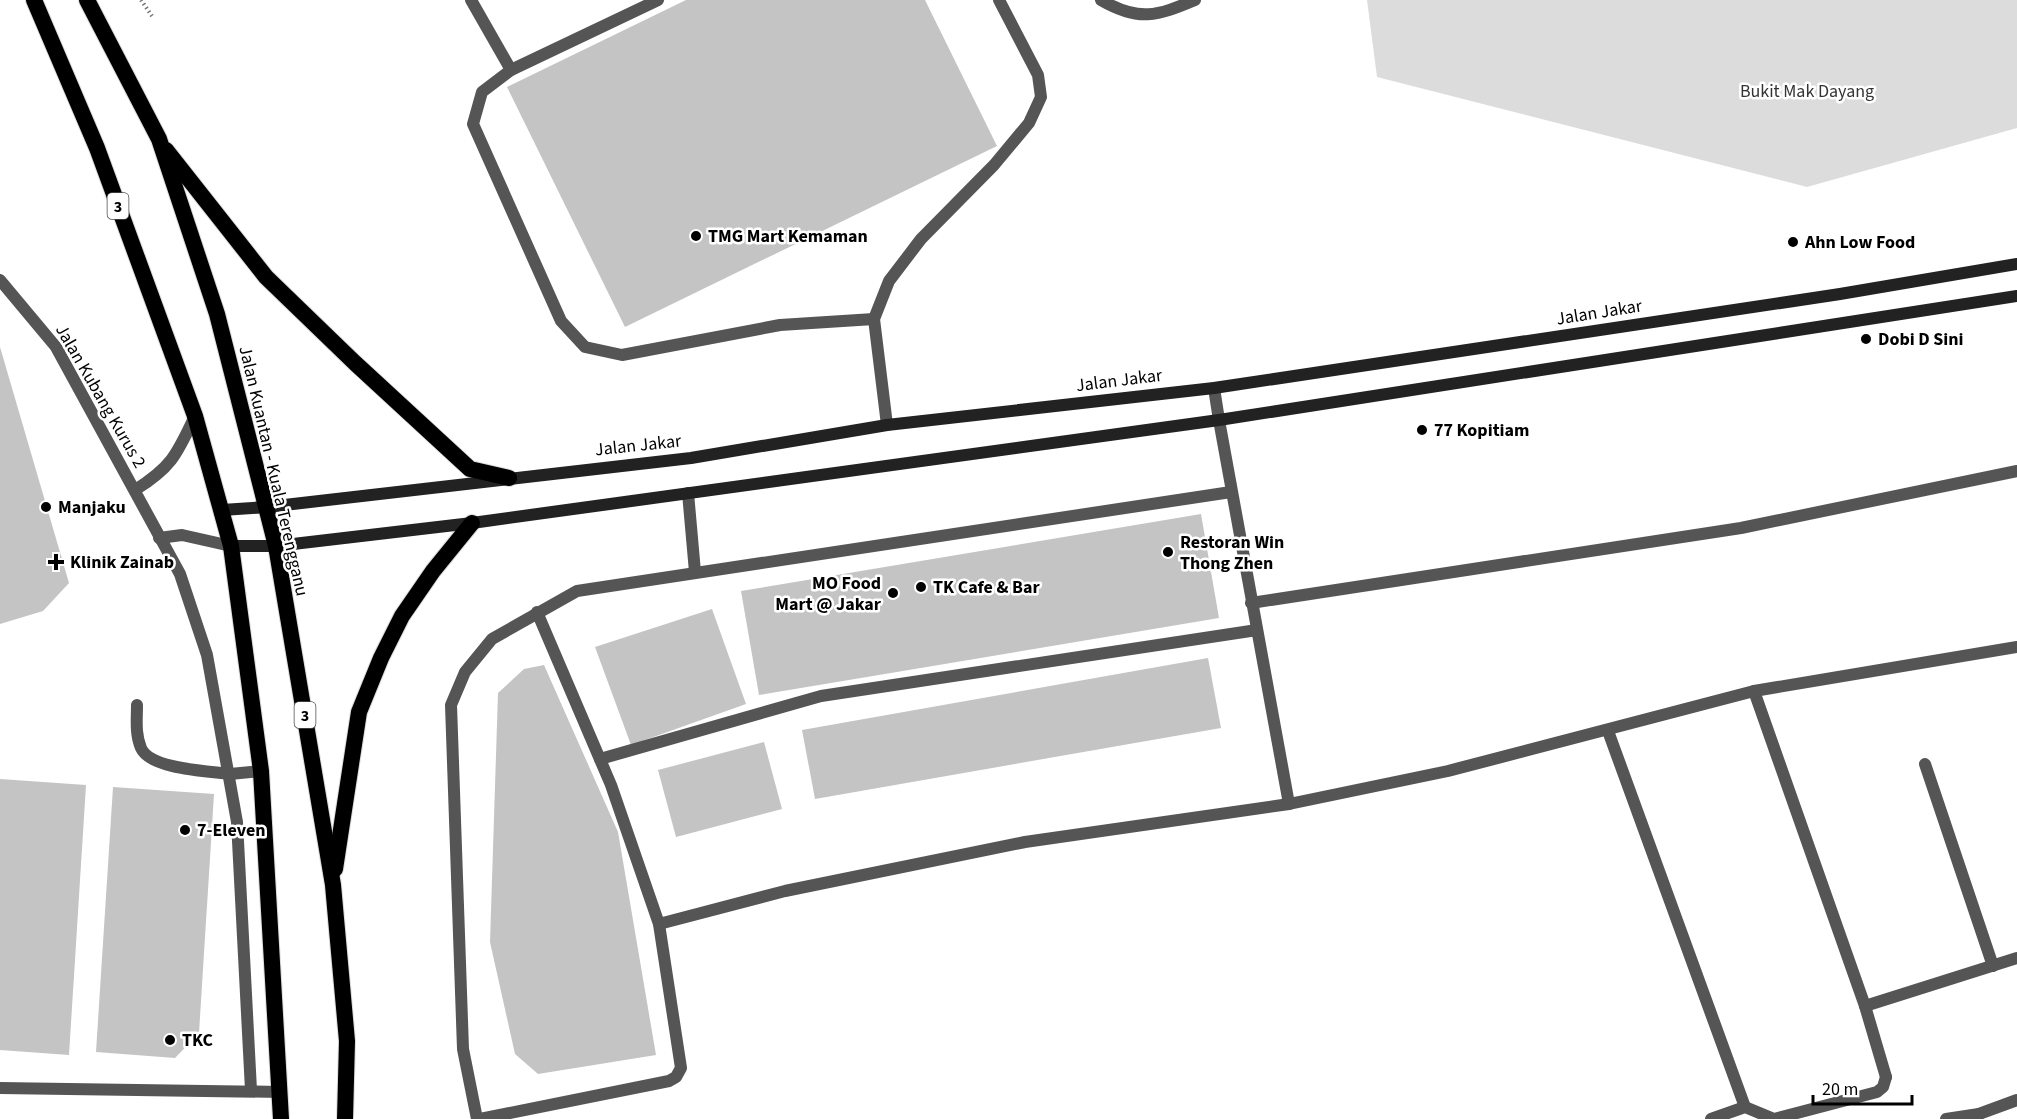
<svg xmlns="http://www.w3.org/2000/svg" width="2017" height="1119" font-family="'Source Sans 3',sans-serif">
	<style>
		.green { fill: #dcdcdc }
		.building { fill: #c4c4c4 }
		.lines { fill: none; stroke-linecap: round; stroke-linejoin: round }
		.trunk-casing { stroke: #dbdbdb; stroke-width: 18 }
		.path { stroke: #777; stroke-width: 4; stroke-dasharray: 1.5 3; stroke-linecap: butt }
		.service { stroke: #555; stroke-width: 12 }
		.minor { stroke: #555; stroke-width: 12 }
		.secondary { stroke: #222; stroke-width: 12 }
		.trunk { stroke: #000; stroke-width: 16 }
		.poi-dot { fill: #000; stroke: #fff; stroke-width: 2 }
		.labels { text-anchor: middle; stroke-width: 5; stroke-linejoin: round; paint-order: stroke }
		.shield { fill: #fff; stroke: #4c4c4c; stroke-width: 1.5 }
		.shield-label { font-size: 16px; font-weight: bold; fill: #000 }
		.park-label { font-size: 18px; fill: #333; stroke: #fff }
		.poi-label { font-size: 18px; font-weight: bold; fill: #000; stroke: #fff; text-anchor: start }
		.street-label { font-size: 18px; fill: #000; stroke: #fff }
	</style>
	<rect width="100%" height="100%" fill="#fff"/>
	<!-- green -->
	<polygon class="green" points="1367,0 2017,0 2017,128 1807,187 1377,77"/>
	<!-- building -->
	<g class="building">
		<polygon points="686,0 925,0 997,146 625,327 507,87"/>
		<polygon points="0,347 69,583 43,611 0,624"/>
		<polygon points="1201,514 1219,618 759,695 741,591"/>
		<polygon points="712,609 746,704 631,745 595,647"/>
		<polygon points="1208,658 1221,728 815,799 802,730"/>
		<polygon points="544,665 618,832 656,1055 538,1074 515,1054 490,942 498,693 524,669"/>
		<polygon points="764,742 782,809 676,837 658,770"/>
		<polygon points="0,779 86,785 69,1055 0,1050"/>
		<polygon points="113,787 214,794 199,1033 175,1058 96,1052"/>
	</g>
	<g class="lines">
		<defs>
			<g id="trunk">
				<polyline points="34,0 97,148 195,416 231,546 261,771 281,1119"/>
				<polyline points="87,0 159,139 217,314 276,546 333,885 347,1041 345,1119"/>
				<polyline points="166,150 266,277 355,363 470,469 509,478"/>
				<polyline points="335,869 359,712 381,658 402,616 433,571 472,523"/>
			</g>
		</defs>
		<!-- trunk casing -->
		<use href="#trunk" class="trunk-casing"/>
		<!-- path -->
		<polyline class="path" points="141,0 152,16"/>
		<!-- service -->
		<g class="service">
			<polyline points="471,0 511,70"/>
			<polyline points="658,0 511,70 482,92 473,124 561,321 585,347 622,355 780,325 874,319"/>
			<polyline points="1219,420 1289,804"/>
			<polyline points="887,425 874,319 889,281 921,239 994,165 1029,123 1041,97 1038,75 999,0"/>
			<polyline points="688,493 695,572"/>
			<polyline points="1251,603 1741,528 2017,471"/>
			<path d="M137,705C137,719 135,734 141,748C150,769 208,771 230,774"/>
			<polyline points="1608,731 1745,1107"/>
			<polyline points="600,759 821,696 1257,630"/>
			<polyline points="1925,764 1993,966"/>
			<polyline points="1865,1006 2017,958"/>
			<polyline points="477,1119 463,1049 451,705 465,672 492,639 577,591 1231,492"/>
			<polyline points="480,1119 669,1081 676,1077 681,1068 659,924 611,785 537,612"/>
			<polyline points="1711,1119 1745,1107 1774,1119 1877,1092 1883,1087 1886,1077"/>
			<polyline points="1946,1119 1979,1114"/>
			<polyline points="1977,1119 1979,1114 2017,1100"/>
		</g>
		<!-- minor -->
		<g class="minor">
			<path d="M1101,0C1139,22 1157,16 1195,0"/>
			<polyline points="0,280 56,347 180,574 207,655 237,822 251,1090"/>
			<polyline points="1214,388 1219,420"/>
			<path d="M135,490C172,467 177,454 195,416"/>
			<polyline points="159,538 182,535 231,546"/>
			<polyline points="1754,691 1865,1006 1886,1077"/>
			<polyline points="230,774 261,771"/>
			<polyline points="659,924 785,891 1025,842 1289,804 1448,771 1754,691 2017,647"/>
			<polyline points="0,1088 281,1092"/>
		</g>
		<!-- secondary -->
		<g class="secondary">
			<polyline points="222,510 267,507 691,458 887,425 1214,388 1840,294 2017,264"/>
			<polyline points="231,546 276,546 472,523 1219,420 2017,296"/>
		</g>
		<!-- trunk -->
		<use href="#trunk" class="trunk"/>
	</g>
	<!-- markers -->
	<g class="poi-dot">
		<circle cx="696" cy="236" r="6"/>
		<circle cx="1793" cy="242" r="6"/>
		<circle cx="1866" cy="339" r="6"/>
		<circle cx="1422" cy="430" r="6"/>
		<circle cx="46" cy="507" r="6"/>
		<circle cx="1168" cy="552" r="6"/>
		<path d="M53 553h6v6h6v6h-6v6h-6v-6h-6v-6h6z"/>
		<circle cx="921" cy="587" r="6"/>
		<circle cx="893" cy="593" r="6"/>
		<circle cx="185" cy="830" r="6"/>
		<circle cx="170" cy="1040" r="6"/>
	</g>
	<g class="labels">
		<!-- shield labels -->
		<g class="shield">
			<rect x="107.5" y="193" width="21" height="26" rx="4.5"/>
			<rect x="294.5" y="702" width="21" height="26" rx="4.5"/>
		</g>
		<g class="shield-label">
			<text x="118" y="212">3</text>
			<text x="305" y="721">3</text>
		</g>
		<!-- park labels -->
		<g class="park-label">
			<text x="1807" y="97">Bukit Mak Dayang</text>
		</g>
		<!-- poi labels -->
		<g class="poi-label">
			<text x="708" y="242">TMG Mart Kemaman</text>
			<text x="1805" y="248">Ahn Low Food</text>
			<text x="1878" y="345">Dobi D Sini</text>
			<text x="1434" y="436">77 Kopitiam</text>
			<text x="58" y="513">Manjaku</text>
			<text x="1180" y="548">Restoran Win<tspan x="1180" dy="21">Thong Zhen</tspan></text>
			<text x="70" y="568">Klinik Zainab</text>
			<text x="881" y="589" text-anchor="end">MO Food<tspan x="881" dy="21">Mart @ Jakar</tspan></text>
			<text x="933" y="593">TK Cafe &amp; Bar</text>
			<text x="197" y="836">7-Eleven</text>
			<text x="182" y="1046">TKC</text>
		</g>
		<!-- street labels -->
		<g class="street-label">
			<text transform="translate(1599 312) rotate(-9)" y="6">Jalan Jakar</text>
			<text transform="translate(1119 380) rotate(-7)" y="6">Jalan Jakar</text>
			<text transform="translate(101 396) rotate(60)" y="6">Jalan Kubang Kurus 2</text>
			<text transform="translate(638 445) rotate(-6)" y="6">Jalan Jakar</text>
			<text transform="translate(274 471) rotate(77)" y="6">Jalan Kuantan - Kuala Terengganu</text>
		</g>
	</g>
	<!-- scale -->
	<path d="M1813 1095v9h99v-9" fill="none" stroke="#000000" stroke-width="3"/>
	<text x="1822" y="1095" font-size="18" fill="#000000" stroke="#ffffff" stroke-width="4.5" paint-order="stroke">20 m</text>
</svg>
